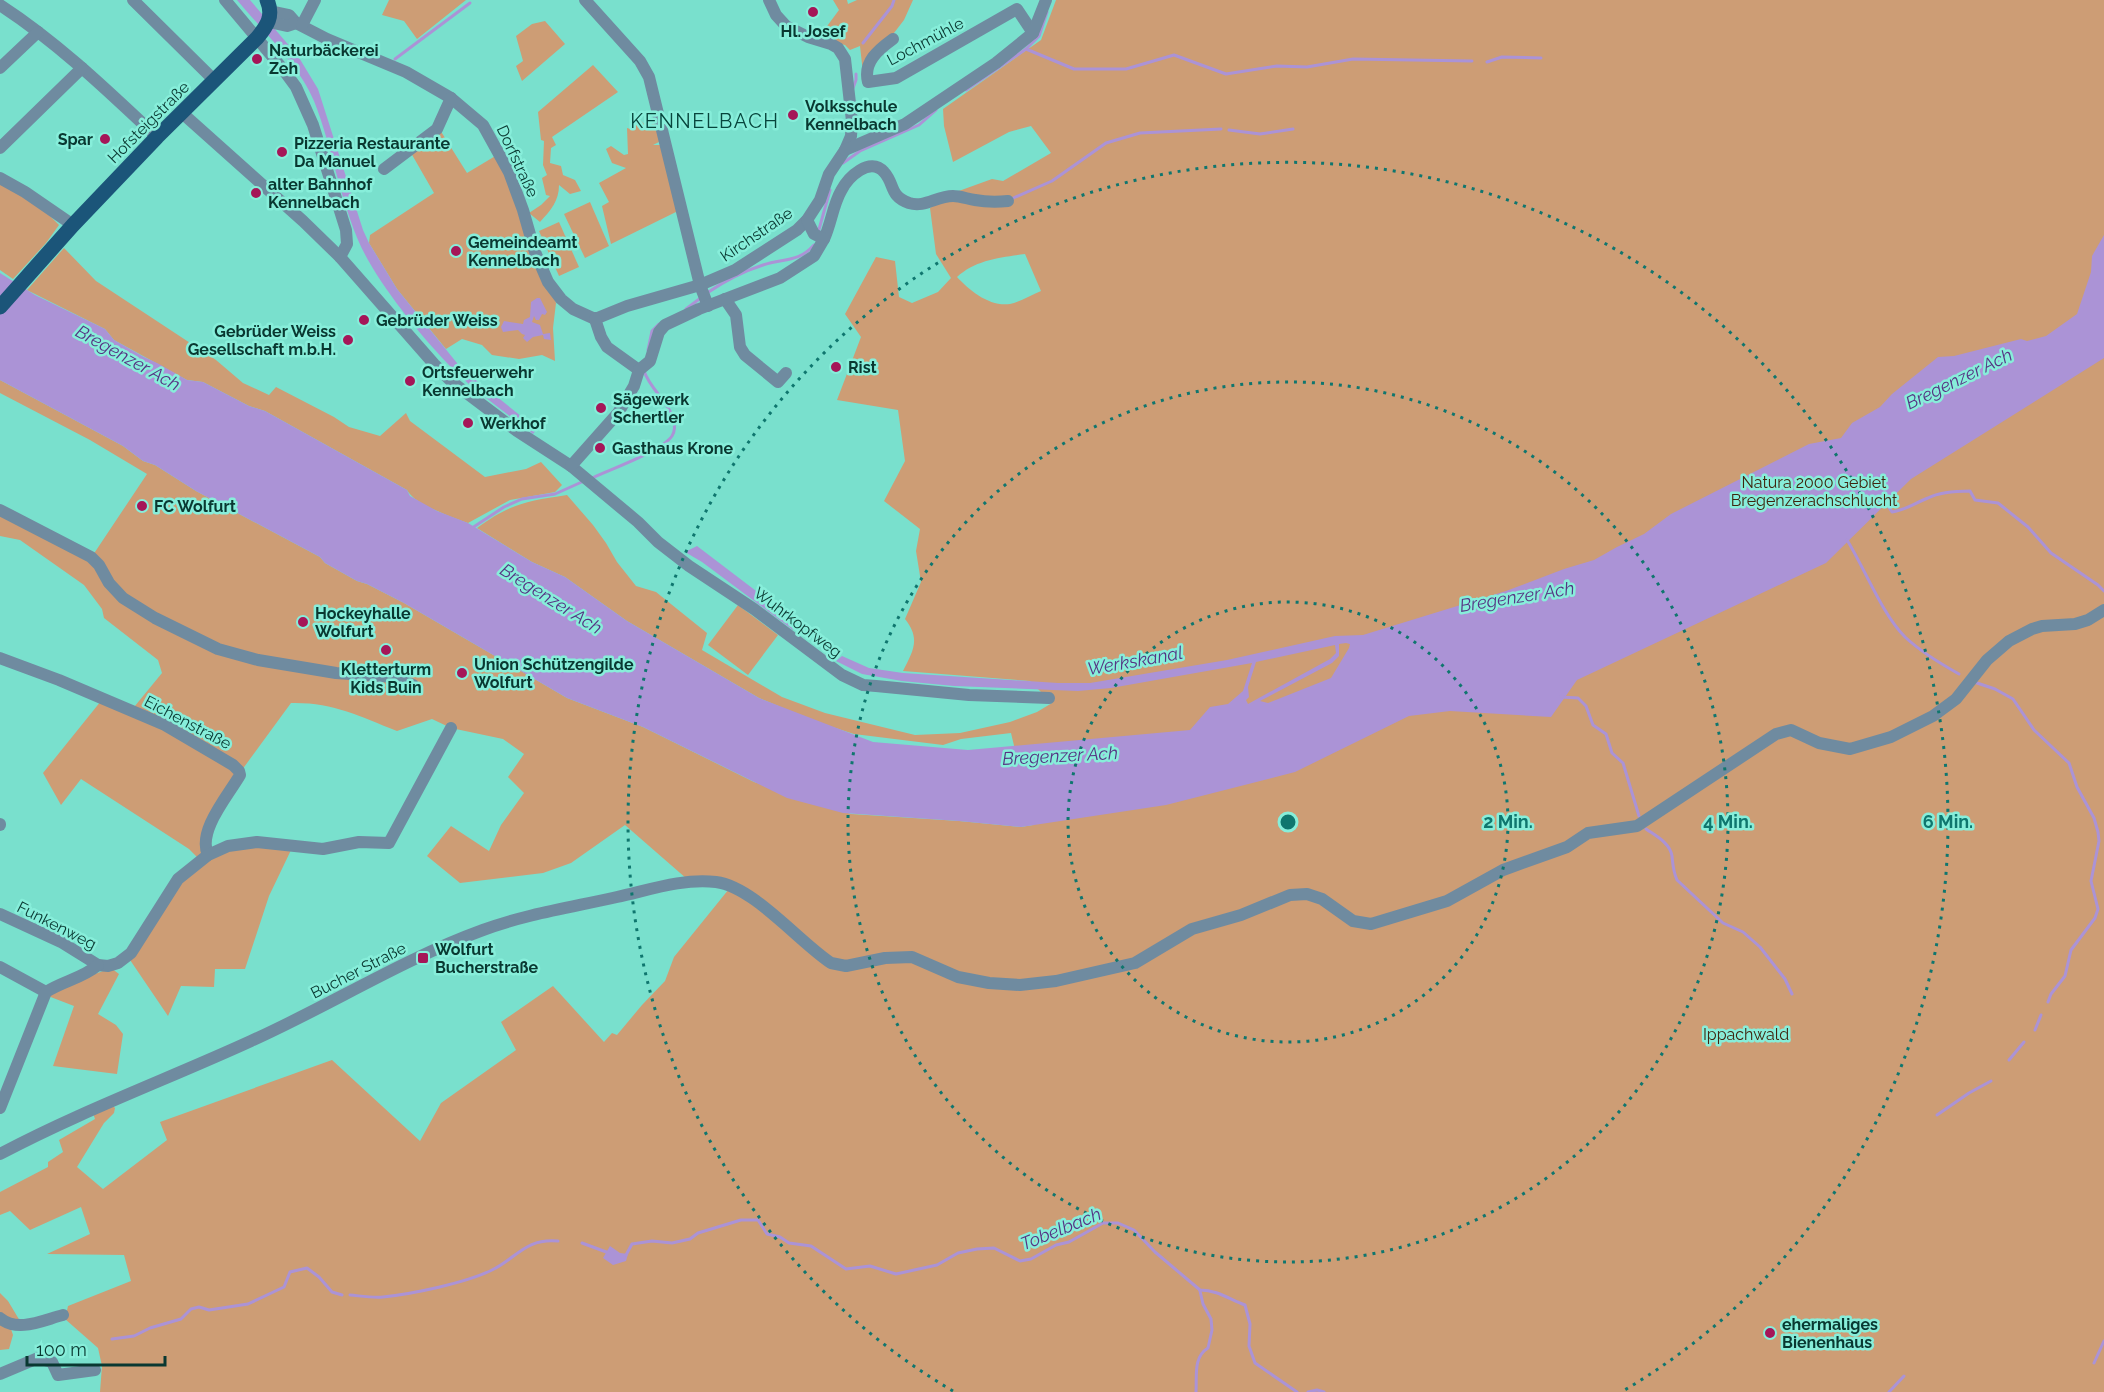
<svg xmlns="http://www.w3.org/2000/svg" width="2104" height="1392" font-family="Raleway,sans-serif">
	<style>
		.green { fill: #cd9d75; fill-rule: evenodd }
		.water { fill: #ab93d6; fill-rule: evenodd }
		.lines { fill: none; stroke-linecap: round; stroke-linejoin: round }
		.stream { stroke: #ab93d6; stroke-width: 3 }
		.minor { stroke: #6f8ba0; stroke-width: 12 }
		.major { stroke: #1b5579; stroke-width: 15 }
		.ring { fill: none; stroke: #0f766e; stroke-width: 3; stroke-dasharray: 3 6 }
		.poi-dot { fill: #a51658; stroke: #87eeda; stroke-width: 2 }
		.labels { text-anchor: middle; stroke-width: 5; stroke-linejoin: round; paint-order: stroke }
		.poi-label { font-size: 16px; font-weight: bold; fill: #093831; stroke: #87eeda; text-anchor: start }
		.street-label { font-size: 16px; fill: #093831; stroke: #87eeda }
		.park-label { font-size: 16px; fill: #3f250f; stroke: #87eeda }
		.water-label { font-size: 18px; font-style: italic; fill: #563483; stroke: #87eeda }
		.quarter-label { font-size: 20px; letter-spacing: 1.5px; fill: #07453c; stroke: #87eeda }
		.centre { fill: #0f766e; stroke: #87eeda; stroke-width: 3 }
		.ring-label { font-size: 18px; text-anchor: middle; font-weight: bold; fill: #0f766e; stroke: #87eeda; stroke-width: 5; stroke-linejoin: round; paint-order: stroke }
	</style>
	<rect width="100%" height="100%" fill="#79e0cd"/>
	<!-- green -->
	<g class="green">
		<polygon points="389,0 466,0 417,39 404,21 382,15"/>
		<polygon points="833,0 847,0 848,4 857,0 913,0 904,20 863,73 860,46 850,50 845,45 836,43 834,38 822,33 839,10"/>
		<path d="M1056,0H2104V1392H100L102,1366L98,1348L65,1319L68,1306L131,1281L124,1255L47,1254L90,1234L81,1207L30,1230L10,1211L0,1215V1192L48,1167V1162L63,1152L59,1140L95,1119L93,1113L113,1106L115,1108L114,1113L104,1123L77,1167L103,1189L167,1140L160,1122L332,1060L420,1141L441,1103L516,1050L501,1022L553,986L604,1042L612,1033L617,1035L642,1005L665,981L674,957L733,884L687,879L625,825L571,863L543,873L460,883L427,856L451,826L489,851L501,825L524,793L508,777L524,754L503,739L451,728L432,719L397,731C359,716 332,702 291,703L239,774L216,812L209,856L230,847L292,848L269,896L245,969H215L214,987L181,986L168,1016L128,957L179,880L201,861L189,849L81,779L61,805L43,773L101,701L130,712L162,673L158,660L104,618L102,609L84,585L20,540L0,536V511L91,558L147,474L90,440L0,393V380L123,446L143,461L155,465L196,491L320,557L325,563L357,581L367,584L404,603L567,698L643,727L754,782L851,814L959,821L1021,827L1033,825L1011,733L961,739L943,745L854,734L817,722L759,698L627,621L565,577L532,562L477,528C509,504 527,501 567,495L593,525L606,543L617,562L636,586L656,592L707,633L702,650L782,697L825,713L915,735L960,733L1010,722L1037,712L1052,703L1030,681L903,671C913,651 921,639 905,619L921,582L916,551L920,529L884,501L905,461L898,410L837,400L861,337L845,314L876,257L895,261L899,297L912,303L938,292L951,278L936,254L930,208L956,192L992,179L1003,181L1051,153L1031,126L1009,132L953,162L944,126L943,109L1041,40ZM1025,254L1041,291C1031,295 1020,302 1010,304C990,307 970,291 957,277C975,260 1001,257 1025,254Z"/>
		<polygon points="545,21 565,44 522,81 516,66 523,61 516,36 532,24"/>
		<path d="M593,65L618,92L552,137L556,145L551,148L550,163L561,166L563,175L575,180L581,191L570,194L559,185C559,201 551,210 540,222L529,213L541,205L550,196L546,195L542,178L547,175L543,165L544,141L541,140L538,112Z"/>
		<polygon points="639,119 649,129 652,124 658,123 661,141 653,145 660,145 678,211 611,244 602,206 609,202 599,183 626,168 612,163 606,149 611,146 624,155 628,154 627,128 634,130 631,122"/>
		<polygon points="440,130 467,173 497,155 556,303 553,328 555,361 542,355 519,359 492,355 482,345 462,339 446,349 397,289 369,243 370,235 434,193 411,153"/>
		<polygon points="0,183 44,210 59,225 46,243 13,279 0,270"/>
		<polygon points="590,202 609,246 585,258 564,214"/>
		<polygon points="559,222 579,267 559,276 539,231"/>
		<path d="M64,248L96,281L216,360L243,383L269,395L276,387L334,417L349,427L380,436L406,413L410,421L485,477L526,469L541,462L562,485L555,492L510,500L468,523C452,517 415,505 407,490L265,411L249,406L203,382L187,380L114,340L105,329L27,290Z"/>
		<polygon points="738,605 778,635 748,675 708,645"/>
		<polygon points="111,968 119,974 98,1014 116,1025 123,1034 117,1074 53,1066 74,1006 48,996 52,990"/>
		<polygon points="0,1293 8,1301 20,1321 11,1329 13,1335 9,1349 0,1350"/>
	</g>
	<!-- water -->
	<g class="water">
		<path d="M237,0H250L298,56L318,89L363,230L369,243L397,289L461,368L537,429L533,434C507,413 478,394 455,371C425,341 389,297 368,260C342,214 334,151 314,101C299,65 262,30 237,0Z"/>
		<path d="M2104,235V358L1911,479L1826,563L1577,680L1551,717L1450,711L1409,716L1295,772L1166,805L1021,827L959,821L843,813L787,798L643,727L567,698L404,603L367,584L357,581L325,563L320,557L196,491L155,465L143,461L123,446L0,380V273L35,295L105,329L114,340L144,357L159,364L187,380L203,382L249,406L265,411L407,490L410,496L437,511L468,523L532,562L565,577L627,621L759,698L873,742L968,750L1190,730L1210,707L1228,704L1243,691L1252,663L1111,688L1078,691L954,686L902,681L862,674L836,661L842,656L869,668L903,673L1058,683H1090L1227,660L1335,636L1363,635L1506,591L1564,569L1594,560L1617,547L1644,534L1671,514L1809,444L1841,438L1852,423L1880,407L1892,394L1938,357L1954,356L2021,339L2027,341L2046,336L2077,314L2091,272L2092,256ZM1346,643L1350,644L1349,648L1331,678L1268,703L1260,701L1332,663L1339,656V644ZM1335,645L1336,653L1330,659L1248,704L1246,700L1249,697L1248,687L1256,662Z"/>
		<polygon points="537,298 540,298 547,312 545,315 542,314 539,320 536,320 534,316 532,322 540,325 543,334 550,333 551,340 544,339 543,335 533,337 527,342 523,338 525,335 522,334 518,330 503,332 501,327 504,321 523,324 524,320 530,317 531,302"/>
		<polygon points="697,546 798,623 793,630 702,562 685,552"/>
		<polygon points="610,1246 620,1253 628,1254 626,1261 613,1265 603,1258"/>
	</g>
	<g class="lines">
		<!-- stream -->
		<g class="stream">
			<polyline points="863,43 892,6 894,0"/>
			<polyline points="1026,49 1074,69 1126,69 1174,55 1226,74 1277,66 1307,67 1353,59 1472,61"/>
			<polyline points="395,59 470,3"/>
			<polyline points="1487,62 1502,57 1541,58"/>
			<polyline points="853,88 856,80 856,74"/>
			<polyline points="966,90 1026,49 1039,36 1047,12"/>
			<polyline points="1229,130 1260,134 1293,129"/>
			<polyline points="843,163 860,151 919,125 936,110"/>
			<polyline points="1011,199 1052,181 1106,143 1140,133 1221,129"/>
			<polyline points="818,233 830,190"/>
			<path d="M707,293C723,282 744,271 763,265C784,258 798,263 814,245"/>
			<polyline points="686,309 702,297"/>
			<polyline points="648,350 652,331 659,324"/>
			<path d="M590,479C608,470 661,452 672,436C675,431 675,424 673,418C668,401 650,389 644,371"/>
			<path d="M1884,500L1892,512C1906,510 1915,503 1928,498C1940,492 1956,491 1970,491L1975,500L1998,503L2028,527L2051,553L2098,585L2104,591"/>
			<polyline points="472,528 504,507 522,499 555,494 584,481"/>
			<path d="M1847,540C1865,569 1882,614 1905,637C1920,651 1941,664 1959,674"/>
			<polyline points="1974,682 1995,689 2013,699 2034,730 2069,763 2077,787 2094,818 2098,832 2099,841 2091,881 2098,909 2095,918 2071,950 2065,976 2051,994 2048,1002"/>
			<polyline points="1561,697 1578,698 1586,706 1593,725 1606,734 1612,753 1623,763 1639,816"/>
			<path d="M1646,829C1656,836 1670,843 1672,856C1673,866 1673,871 1677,880L1723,923L1743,932L1760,947L1785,979L1792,994"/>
			<polyline points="2035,1030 2041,1015"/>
			<polyline points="2009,1060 2024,1042"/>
			<polyline points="1937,1115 1969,1093 1991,1081"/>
			<polyline points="582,1243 609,1253"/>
			<path d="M626,1255L632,1244L652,1241L672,1243L690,1239L698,1233L741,1220H758L767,1234L780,1237L789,1243L811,1246L846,1269L870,1266L896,1274L937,1265L958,1253L977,1249L994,1248L1020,1261L1031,1259L1056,1245L1069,1242L1103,1223H1118L1134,1230L1155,1252L1200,1290C1217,1290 1229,1299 1245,1305L1250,1324L1249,1346L1255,1363L1297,1392"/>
			<path d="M350,1295C361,1296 372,1298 383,1297C412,1294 466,1283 492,1270C517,1258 525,1238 558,1241"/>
			<polyline points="112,1339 134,1336 150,1328 181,1319 191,1309 199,1307 209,1310 248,1304 284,1287 290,1272 307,1268 319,1277 332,1292 342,1295"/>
			<polyline points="2094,1363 2104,1341"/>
			<path d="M1196,1392C1197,1376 1193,1357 1208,1348L1212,1330L1211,1319L1203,1304L1200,1291"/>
			<polyline points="1308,1392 1317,1390 1324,1392"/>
			<polyline points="1889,1392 1904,1376"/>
		</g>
		<!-- minor -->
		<g class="minor">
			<polyline points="133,0 214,80"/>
			<polyline points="225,0 282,68 296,87 313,125 346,230 347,244 340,257"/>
			<polyline points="585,0 640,61 649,77 700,285 708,306"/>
			<path d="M0,5C57,42 107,90 157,137"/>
			<polyline points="270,11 289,15 296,23 327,39 406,72 451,98 483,125 509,172 523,210 535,252 548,282 561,299 573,309 595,319 627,306 700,285 735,270 797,230 807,220 820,200 829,174 845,150 851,136 852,121 845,59 838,48 831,44 808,37 786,26 776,15 769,0"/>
			<polyline points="269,22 287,26 296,23"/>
			<polyline points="302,25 315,0"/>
			<path d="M893,39C878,50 863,62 868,82L896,78L1017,9L1033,33"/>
			<polyline points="0,68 38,32"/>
			<polyline points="181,112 303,221 340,257 434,364 452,382 517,431 571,466 638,522 658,542 689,566 754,609 842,675 863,685 876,686 969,695 1049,698"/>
			<polyline points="0,148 82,68"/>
			<polyline points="845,150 905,124 996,63 1033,33 1046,0"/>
			<polyline points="384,169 437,129 451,98"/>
			<polyline points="0,178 25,192 73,225"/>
			<path d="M824,239C831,224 833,205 841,191C848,177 870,156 884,172C895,184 889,196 909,203C925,208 936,196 953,196C960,196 968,199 975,200C986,202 997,202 1008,201"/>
			<polyline points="725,299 736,315 740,347 745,355 778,382 786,373"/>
			<polyline points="595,319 601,337 607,347 639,370"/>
			<polyline points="571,466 618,413 634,386 639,370 650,361 659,332 665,325 699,309 780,278 814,256 824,239 814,234 807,220"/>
			<polyline points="0,510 91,557 99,565 109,583 123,598 155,618 218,649 258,660 336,673 394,677 413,685"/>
			<path d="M0,658L59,680L165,725L233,765L239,771L240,775C228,796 197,831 208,855"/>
			<polyline points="0,824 0,825"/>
			<polyline points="0,914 61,942 98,965 108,966 118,963 131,953 178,879 208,855 228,846 257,842 323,849 359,842 389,843 451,728"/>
			<polyline points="0,967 46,992"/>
			<path d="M0,1108L46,992C63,981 83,978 98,965"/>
			<path d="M0,1154C81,1111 168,1079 251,1041C329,1006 403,959 483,930C526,914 573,907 617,897C649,890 683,878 716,882C754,887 798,941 831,963L846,966L885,958L912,957L958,977L989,983L1020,985L1056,981L1135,963L1192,929L1241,915L1290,895L1307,894L1322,899L1353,921L1371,924L1447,901L1503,870L1567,847L1588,833L1637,826L1776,734L1791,730L1819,743L1850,749L1891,737L1933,716L1956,699L1987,660L2009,641L2032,629L2042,626L2075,624L2088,620L2104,610"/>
			<path d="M0,1318C18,1333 43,1320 63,1315"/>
			<polyline points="0,1374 38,1358 52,1362 58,1375 95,1370"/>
		</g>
		<!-- major -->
		<path class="major" d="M0,307L73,225L157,137L257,38C267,26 274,16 267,0"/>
	</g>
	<!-- distance rings -->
	<g class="ring">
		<circle cx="1288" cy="822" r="220"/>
		<circle cx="1288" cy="822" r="440"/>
		<path d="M953 1391A660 660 0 1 1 1623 1391"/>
	</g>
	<!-- markers -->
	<g class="poi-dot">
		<circle cx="813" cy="12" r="6"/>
		<circle cx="257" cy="59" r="6"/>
		<circle cx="793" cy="115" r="6"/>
		<circle cx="105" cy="139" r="6"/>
		<circle cx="282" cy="152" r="6"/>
		<circle cx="256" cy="193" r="6"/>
		<circle cx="456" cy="251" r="6"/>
		<circle cx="364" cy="320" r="6"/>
		<circle cx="348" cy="340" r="6"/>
		<circle cx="836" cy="367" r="6"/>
		<circle cx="410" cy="381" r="6"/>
		<circle cx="601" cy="408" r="6"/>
		<circle cx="468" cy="423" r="6"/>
		<circle cx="600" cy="448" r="6"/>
		<circle cx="142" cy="506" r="6"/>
		<circle cx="303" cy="622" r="6"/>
		<circle cx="386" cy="650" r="6"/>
		<circle cx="462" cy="673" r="6"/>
		<rect x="417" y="952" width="12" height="12" rx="3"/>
		<circle cx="1770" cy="1333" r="6"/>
	</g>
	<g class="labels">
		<!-- poi labels -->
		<g class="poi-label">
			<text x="813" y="37" text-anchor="middle">Hl. Josef</text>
			<text x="269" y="56">Naturbäckerei<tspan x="269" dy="18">Zeh</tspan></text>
			<text x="805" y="112">Volksschule<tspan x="805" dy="18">Kennelbach</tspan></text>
			<text x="93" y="145" text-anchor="end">Spar</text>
			<text x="294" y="149">Pizzeria Restaurante<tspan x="294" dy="18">Da Manuel</tspan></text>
			<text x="268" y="190">alter Bahnhof<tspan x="268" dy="18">Kennelbach</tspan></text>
			<text x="468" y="248">Gemeindeamt<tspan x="468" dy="18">Kennelbach</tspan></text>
			<text x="376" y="326">Gebrüder Weiss</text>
			<text x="336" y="337" text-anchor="end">Gebrüder Weiss<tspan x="336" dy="18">Gesellschaft m.b.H.</tspan></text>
			<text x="848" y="373">Rist</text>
			<text x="422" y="378">Ortsfeuerwehr<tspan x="422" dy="18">Kennelbach</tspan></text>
			<text x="613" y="405">Sägewerk<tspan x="613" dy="18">Schertler</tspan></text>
			<text x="480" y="429">Werkhof</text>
			<text x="612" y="454">Gasthaus Krone</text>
			<text x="154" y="512">FC Wolfurt</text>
			<text x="315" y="619">Hockeyhalle<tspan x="315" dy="18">Wolfurt</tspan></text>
			<text x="474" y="670">Union Schützengilde<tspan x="474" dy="18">Wolfurt</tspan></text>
			<text x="386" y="675" text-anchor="middle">Kletterturm<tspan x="386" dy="18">Kids Buin</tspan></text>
			<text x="435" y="955">Wolfurt<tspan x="435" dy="18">Bucherstraße</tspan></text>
			<text x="1782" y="1330">ehermaliges<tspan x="1782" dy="18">Bienenhaus</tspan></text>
		</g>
		<!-- street labels -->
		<g class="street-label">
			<text transform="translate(925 41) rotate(-28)" y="6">Lochmühle</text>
			<text transform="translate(148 122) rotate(-45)" y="6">Hofsteigstraße</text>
			<text transform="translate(518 161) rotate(65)" y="6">Dorfstraße</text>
			<text transform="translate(756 234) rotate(-34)" y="6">Kirchstraße</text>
			<text transform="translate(798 622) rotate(37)" y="6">Wuhrkopfweg</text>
			<text transform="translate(188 722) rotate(28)" y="6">Eichenstraße</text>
			<text transform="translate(57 925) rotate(27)" y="6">Funkenweg</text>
			<text transform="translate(358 970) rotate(-27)" y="6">Bucher Straße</text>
		</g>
		<!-- park labels -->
		<g class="park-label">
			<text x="1814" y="488">Natura 2000 Gebiet<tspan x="1814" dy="18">Bregenzerachschlucht</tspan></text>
			<text x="1746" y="1040">Ippachwald</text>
		</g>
		<!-- water labels -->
		<g class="water-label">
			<text transform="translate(128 358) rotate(29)" y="6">Bregenzer Ach</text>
			<text transform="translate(1959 379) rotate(-26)" y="6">Bregenzer Ach</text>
			<text transform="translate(1517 597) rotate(-9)" y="6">Bregenzer Ach</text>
			<text transform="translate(551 599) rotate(32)" y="6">Bregenzer Ach</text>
			<text transform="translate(1135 661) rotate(-10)" y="6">Werkskanal</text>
			<text transform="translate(1060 756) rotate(-3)" y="6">Bregenzer Ach</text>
			<text transform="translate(1061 1229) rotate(-22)" y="6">Tobelbach</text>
		</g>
		<!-- quarter labels -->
		<g class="quarter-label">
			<text x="705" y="128">KENNELBACH</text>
		</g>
	</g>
	<circle cx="1288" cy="822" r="9" class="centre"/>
	<g class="ring-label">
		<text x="1508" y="828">2 Min.</text>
		<text x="1728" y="828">4 Min.</text>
		<text x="1948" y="828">6 Min.</text>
	</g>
	<!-- scale -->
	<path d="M27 1356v9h138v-9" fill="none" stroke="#093831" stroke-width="3"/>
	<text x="36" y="1356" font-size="18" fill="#093831" stroke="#87eeda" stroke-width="4.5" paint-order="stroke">100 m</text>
</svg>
